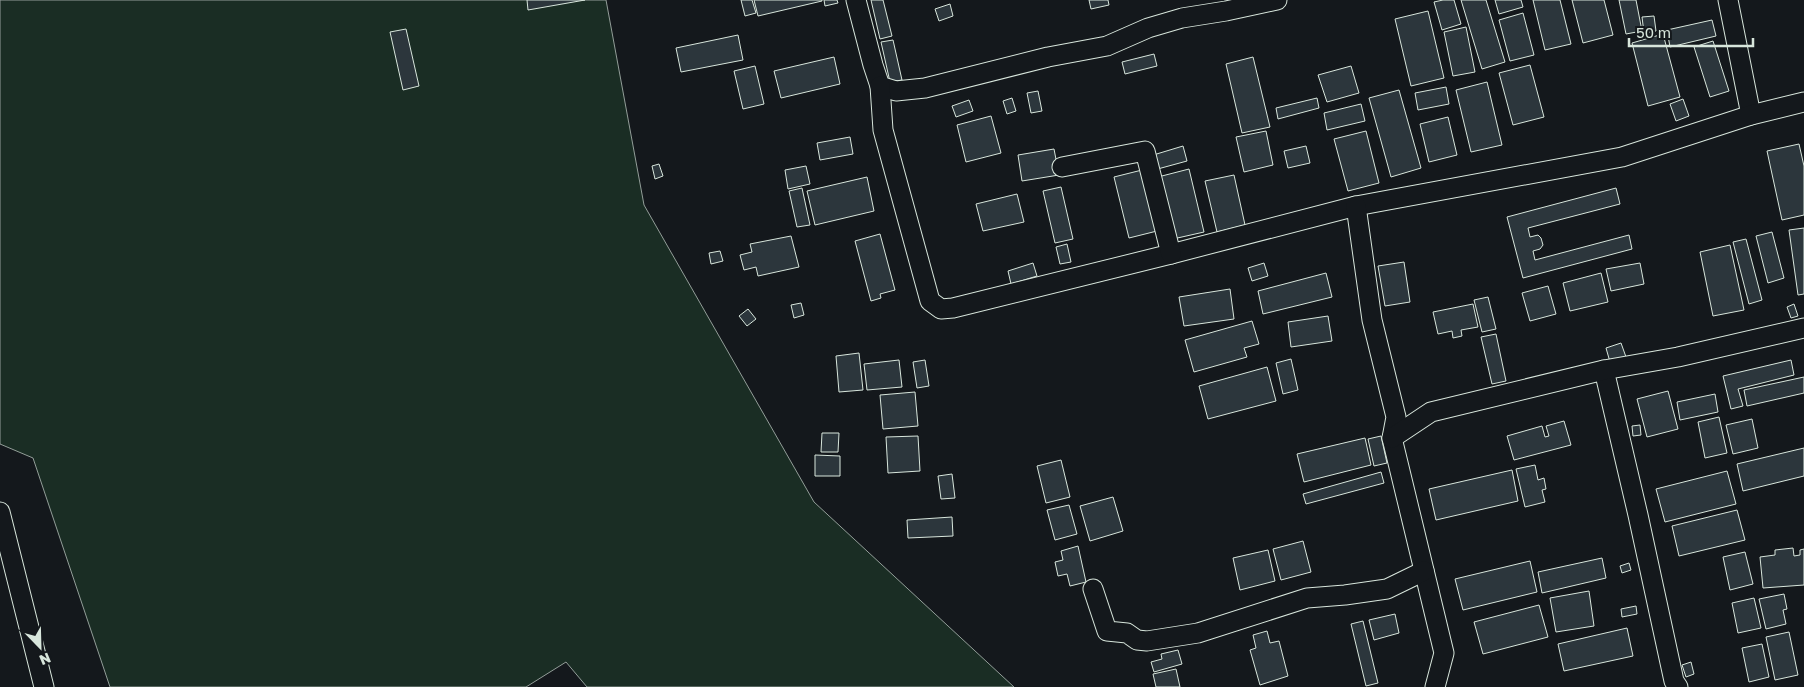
<svg xmlns="http://www.w3.org/2000/svg" width="1804" height="687" font-family="'Golos Text',sans-serif">
	<style>
		.green { fill: #1a2d24; stroke: #939e99 }
		.building { fill: #2c363c; stroke: #d8e6dc }
		.lines { fill: none; stroke-linecap: round; stroke-linejoin: round }
		.minor-casing { stroke: #d8e6dc; stroke-width: 21 }
		.minor { stroke: #14181c; stroke-width: 19 }
	</style>
	<rect width="100%" height="100%" fill="#14181c"/>
	<!-- green -->
	<polygon class="green" points="0,0 606,0 644,205 814,502 1014,687 587,687 566,662 526,687 110,687 33,458 0,444"/>
	<!-- building -->
	<g class="building">
		<polygon points="527,0 585,0 528,10"/>
		<polygon points="741,0 752,0 756,13 745,16"/>
		<polygon points="754,0 822,0 822,1 758,16"/>
		<polygon points="824,0 837,0 838,3 825,6"/>
		<polygon points="871,0 883,0 892,36 880,39"/>
		<polygon points="1089,0 1108,0 1109,5 1091,9"/>
		<polygon points="1443,0 1454,0 1461,24 1442,30 1434,2"/>
		<polygon points="1461,0 1486,0 1505,62 1482,69"/>
		<polygon points="1495,0 1521,0 1523,7 1499,14"/>
		<polygon points="1533,0 1560,0 1571,44 1545,50"/>
		<polygon points="1572,0 1604,0 1613,35 1583,43"/>
		<polygon points="1619,0 1636,0 1642,31 1626,34"/>
		<polygon points="950,4 953,16 939,21 935,9"/>
		<polygon points="1428,11 1444,78 1411,86 1395,19"/>
		<polygon points="1523,13 1534,55 1510,61 1499,20"/>
		<polygon points="1654,16 1656,31 1644,33 1642,17"/>
		<polygon points="1712,20 1716,36 1670,47 1667,30"/>
		<polygon points="1466,27 1475,72 1453,76 1444,32"/>
		<polygon points="406,29 419,86 403,90 390,32"/>
		<polygon points="1663,34 1680,97 1648,106 1632,43"/>
		<polygon points="738,35 743,60 681,72 676,48"/>
		<polygon points="893,40 902,80 890,82 881,42"/>
		<polygon points="1713,41 1729,91 1710,97 1694,47"/>
		<polygon points="1154,54 1157,66 1125,74 1122,62"/>
		<polygon points="834,57 840,84 781,98 774,71"/>
		<polygon points="1253,57 1270,127 1242,133 1226,64"/>
		<polygon points="1530,65 1544,117 1513,125 1499,73"/>
		<polygon points="755,66 764,104 743,109 734,71"/>
		<polygon points="1351,66 1359,93 1327,102 1318,75"/>
		<polygon points="1487,82 1502,145 1471,152 1456,90"/>
		<polygon points="1446,87 1449,104 1418,110 1415,93"/>
		<polygon points="1399,90 1421,168 1391,177 1369,98"/>
		<polygon points="1038,91 1042,111 1031,113 1027,93"/>
		<polygon points="1012,98 1016,111 1007,114 1003,101"/>
		<polygon points="1317,98 1319,108 1278,119 1276,108"/>
		<polygon points="1683,99 1689,116 1676,121 1670,104"/>
		<polygon points="969,100 973,111 956,117 952,106"/>
		<polygon points="1361,104 1365,121 1327,130 1324,113"/>
		<polygon points="991,116 1001,153 966,162 957,125"/>
		<polygon points="1448,117 1457,155 1429,162 1420,124"/>
		<polygon points="1266,131 1273,165 1244,172 1236,137"/>
		<polygon points="1366,131 1379,183 1348,191 1334,139"/>
		<polygon points="850,137 853,154 820,160 817,143"/>
		<polygon points="1799,144 1804,166 1804,215 1782,220 1767,151"/>
		<polygon points="1183,146 1187,161 1154,170 1150,156"/>
		<polygon points="1306,146 1310,163 1288,168 1284,151"/>
		<polygon points="1054,149 1059,175 1022,181 1018,155"/>
		<polygon points="659,164 663,176 655,179 652,166"/>
		<polygon points="806,166 810,184 788,189 785,170"/>
		<polygon points="1146,169 1161,230 1129,238 1114,177"/>
		<polygon points="1189,169 1204,232 1173,239 1158,177"/>
		<polygon points="1234,175 1245,225 1217,232 1205,181"/>
		<polygon points="867,177 874,211 815,225 807,191"/>
		<polygon points="1061,187 1073,239 1055,243 1043,191"/>
		<polygon points="802,188 810,225 797,227 789,191"/>
		<polygon points="1616,188 1620,204 1528,228 1530,237 1538,235 1541,238 1543,245 1540,249 1533,251 1535,260 1629,235 1632,249 1523,278 1507,217"/>
		<polygon points="1017,194 1024,222 983,231 976,204"/>
		<polygon points="1804,228 1804,294 1798,295 1789,230"/>
		<polygon points="1772,232 1784,278 1768,283 1756,236"/>
		<polygon points="880,234 895,290 880,294 881,298 871,301 855,241"/>
		<polygon points="791,236 799,267 758,276 756,267 744,270 740,255 752,252 750,244"/>
		<polygon points="1746,239 1762,300 1749,304 1733,242"/>
		<polygon points="1067,244 1071,262 1060,264 1056,247"/>
		<polygon points="1730,245 1744,310 1713,316 1700,252"/>
		<polygon points="720,251 723,261 711,264 709,253"/>
		<polygon points="1404,262 1410,302 1385,306 1378,266"/>
		<polygon points="1033,263 1037,276 1011,284 1008,271"/>
		<polygon points="1264,263 1268,276 1252,281 1248,268"/>
		<polygon points="1640,263 1644,284 1611,291 1606,269"/>
		<polygon points="1326,273 1332,297 1263,314 1258,291"/>
		<polygon points="1601,273 1608,302 1570,311 1563,283"/>
		<polygon points="1548,286 1556,314 1530,321 1522,293"/>
		<polygon points="1230,289 1234,319 1184,326 1179,297"/>
		<polygon points="1488,297 1496,329 1482,332 1474,300"/>
		<polygon points="801,303 804,315 794,318 791,305"/>
		<polygon points="1473,304 1478,327 1461,330 1462,336 1453,338 1452,331 1438,334 1433,312"/>
		<polygon points="1794,304 1798,316 1791,318 1787,307"/>
		<polygon points="748,309 756,319 747,326 739,316"/>
		<polygon points="1328,316 1332,341 1291,347 1288,322"/>
		<polygon points="1252,321 1259,344 1244,348 1247,357 1194,372 1185,340"/>
		<polygon points="1496,334 1506,381 1492,384 1481,337"/>
		<polygon points="1621,343 1626,357 1610,362 1606,348"/>
		<polygon points="859,353 863,390 839,392 836,356"/>
		<polygon points="1291,359 1298,390 1283,394 1276,363"/>
		<polygon points="899,360 902,387 867,390 864,364"/>
		<polygon points="925,360 929,386 917,388 913,362"/>
		<polygon points="1791,360 1794,375 1738,389 1743,406 1731,409 1723,376"/>
		<polygon points="1267,367 1276,401 1208,419 1199,386"/>
		<polygon points="1804,377 1804,393 1747,406 1744,390"/>
		<polygon points="1668,391 1678,429 1647,437 1637,399"/>
		<polygon points="915,392 918,426 883,429 880,395"/>
		<polygon points="1715,394 1718,412 1680,420 1677,402"/>
		<polygon points="1719,417 1727,453 1705,458 1698,422"/>
		<polygon points="1752,419 1758,448 1733,454 1726,425"/>
		<polygon points="1564,421 1571,445 1514,460 1507,436 1542,426 1545,437 1549,436 1546,426"/>
		<polygon points="1640,425 1641,435 1633,436 1632,426"/>
		<polygon points="822,433 839,433 838,452 821,452"/>
		<polygon points="918,436 920,471 888,473 886,437"/>
		<polygon points="1381,436 1387,463 1374,466 1368,439"/>
		<polygon points="1365,438 1371,465 1304,482 1297,454"/>
		<polygon points="1804,448 1804,476 1743,491 1737,464"/>
		<polygon points="815,455 840,456 840,476 815,476"/>
		<polygon points="1061,460 1070,497 1046,503 1037,466"/>
		<polygon points="1535,465 1538,480 1544,478 1546,489 1542,490 1545,502 1525,507 1516,469"/>
		<polygon points="1512,470 1518,501 1436,520 1429,489"/>
		<polygon points="1727,471 1736,504 1665,522 1656,489"/>
		<polygon points="1381,472 1384,483 1306,504 1303,494"/>
		<polygon points="952,474 955,498 941,499 938,476"/>
		<polygon points="1113,497 1123,531 1090,541 1080,506"/>
		<polygon points="1069,505 1077,534 1055,540 1047,510"/>
		<polygon points="1737,510 1745,540 1679,556 1672,526"/>
		<polygon points="952,517 953,536 908,538 907,520"/>
		<polygon points="1303,541 1311,572 1281,580 1273,549"/>
		<polygon points="1078,546 1086,582 1070,586 1067,574 1058,576 1055,562 1063,560 1061,551"/>
		<polygon points="1793,548 1794,556 1800,555 1800,550 1804,549 1804,585 1763,588 1760,557 1775,555 1775,550"/>
		<polygon points="1268,550 1275,581 1240,590 1233,558"/>
		<polygon points="1745,552 1753,584 1730,590 1723,557"/>
		<polygon points="1602,558 1606,578 1542,593 1538,572"/>
		<polygon points="1530,561 1537,592 1463,610 1455,579"/>
		<polygon points="1629,563 1631,570 1622,573 1620,566"/>
		<polygon points="1589,591 1594,626 1556,632 1550,598"/>
		<polygon points="1784,594 1787,609 1783,610 1786,624 1766,629 1759,599"/>
		<polygon points="1754,598 1761,628 1738,633 1732,603"/>
		<polygon points="1539,605 1548,637 1483,654 1474,622"/>
		<polygon points="1636,606 1637,614 1622,617 1621,609"/>
		<polygon points="1395,614 1399,633 1374,640 1369,620"/>
		<polygon points="1363,621 1378,683 1366,686 1351,624"/>
		<polygon points="1627,628 1633,656 1564,671 1558,644"/>
		<polygon points="1267,631 1270,643 1279,641 1288,676 1260,685 1250,650 1256,648 1253,635"/>
		<polygon points="1789,632 1798,675 1775,680 1766,637"/>
		<polygon points="1762,644 1769,677 1749,682 1742,648"/>
		<polygon points="1178,650 1182,664 1154,672 1151,662 1162,659 1161,654"/>
		<polygon points="1691,662 1694,674 1686,677 1682,665"/>
		<polygon points="1176,669 1180,687 1156,687 1153,674"/>
	</g>
	<g class="lines">
		<defs>
			<g id="minor">
				<polyline points="856,0 873,65 880,86 896,91 925,88 1048,57 1107,46 1148,28 1182,18 1226,11 1277,0"/>
				<polyline points="1728,0 1751,115"/>
				<polyline points="880,86 883,130 930,301 941,309 953,308 1171,254 1356,206 1622,157 1751,115 1804,102"/>
				<polyline points="1062,167 1145,151 1171,254"/>
				<polyline points="1356,206 1372,320 1396,417 1392,438 1444,653 1435,687"/>
				<polyline points="1604,370 1638,515 1674,681 1678,687"/>
				<polyline points="1392,438 1431,412 1604,370 1678,357 1804,328"/>
				<polyline points="0,512 44,687"/>
				<polyline points="1093,589 1107,631 1127,633 1137,640 1147,641 1198,633 1307,598 1345,595 1387,589 1424,571"/>
			</g>
		</defs>
		<!-- minor casing -->
		<use href="#minor" class="minor-casing"/>
		<!-- minor -->
		<use href="#minor" class="minor"/>
	</g>
	<!-- north arrow -->
	<g transform="translate(40 647) rotate(157)" stroke="#14181c" stroke-width="4" paint-order="stroke">
	<path d="M0-4L9 19L0 12L-9 19Z" fill="#d8e6dc"/>
	<text y="-8" font-size="14" font-weight="bold" text-anchor="middle" fill="#d8e6dc">N</text>
	</g>
	<!-- scale -->
	<path d="M1629 38v8h124v-8" fill="none" stroke="#d8e6dc" stroke-width="2.5"/>
	<text x="1636" y="38" font-size="15" fill="#d8e6dc" stroke="#14181c" stroke-width="4" paint-order="stroke">50 m</text>
</svg>
